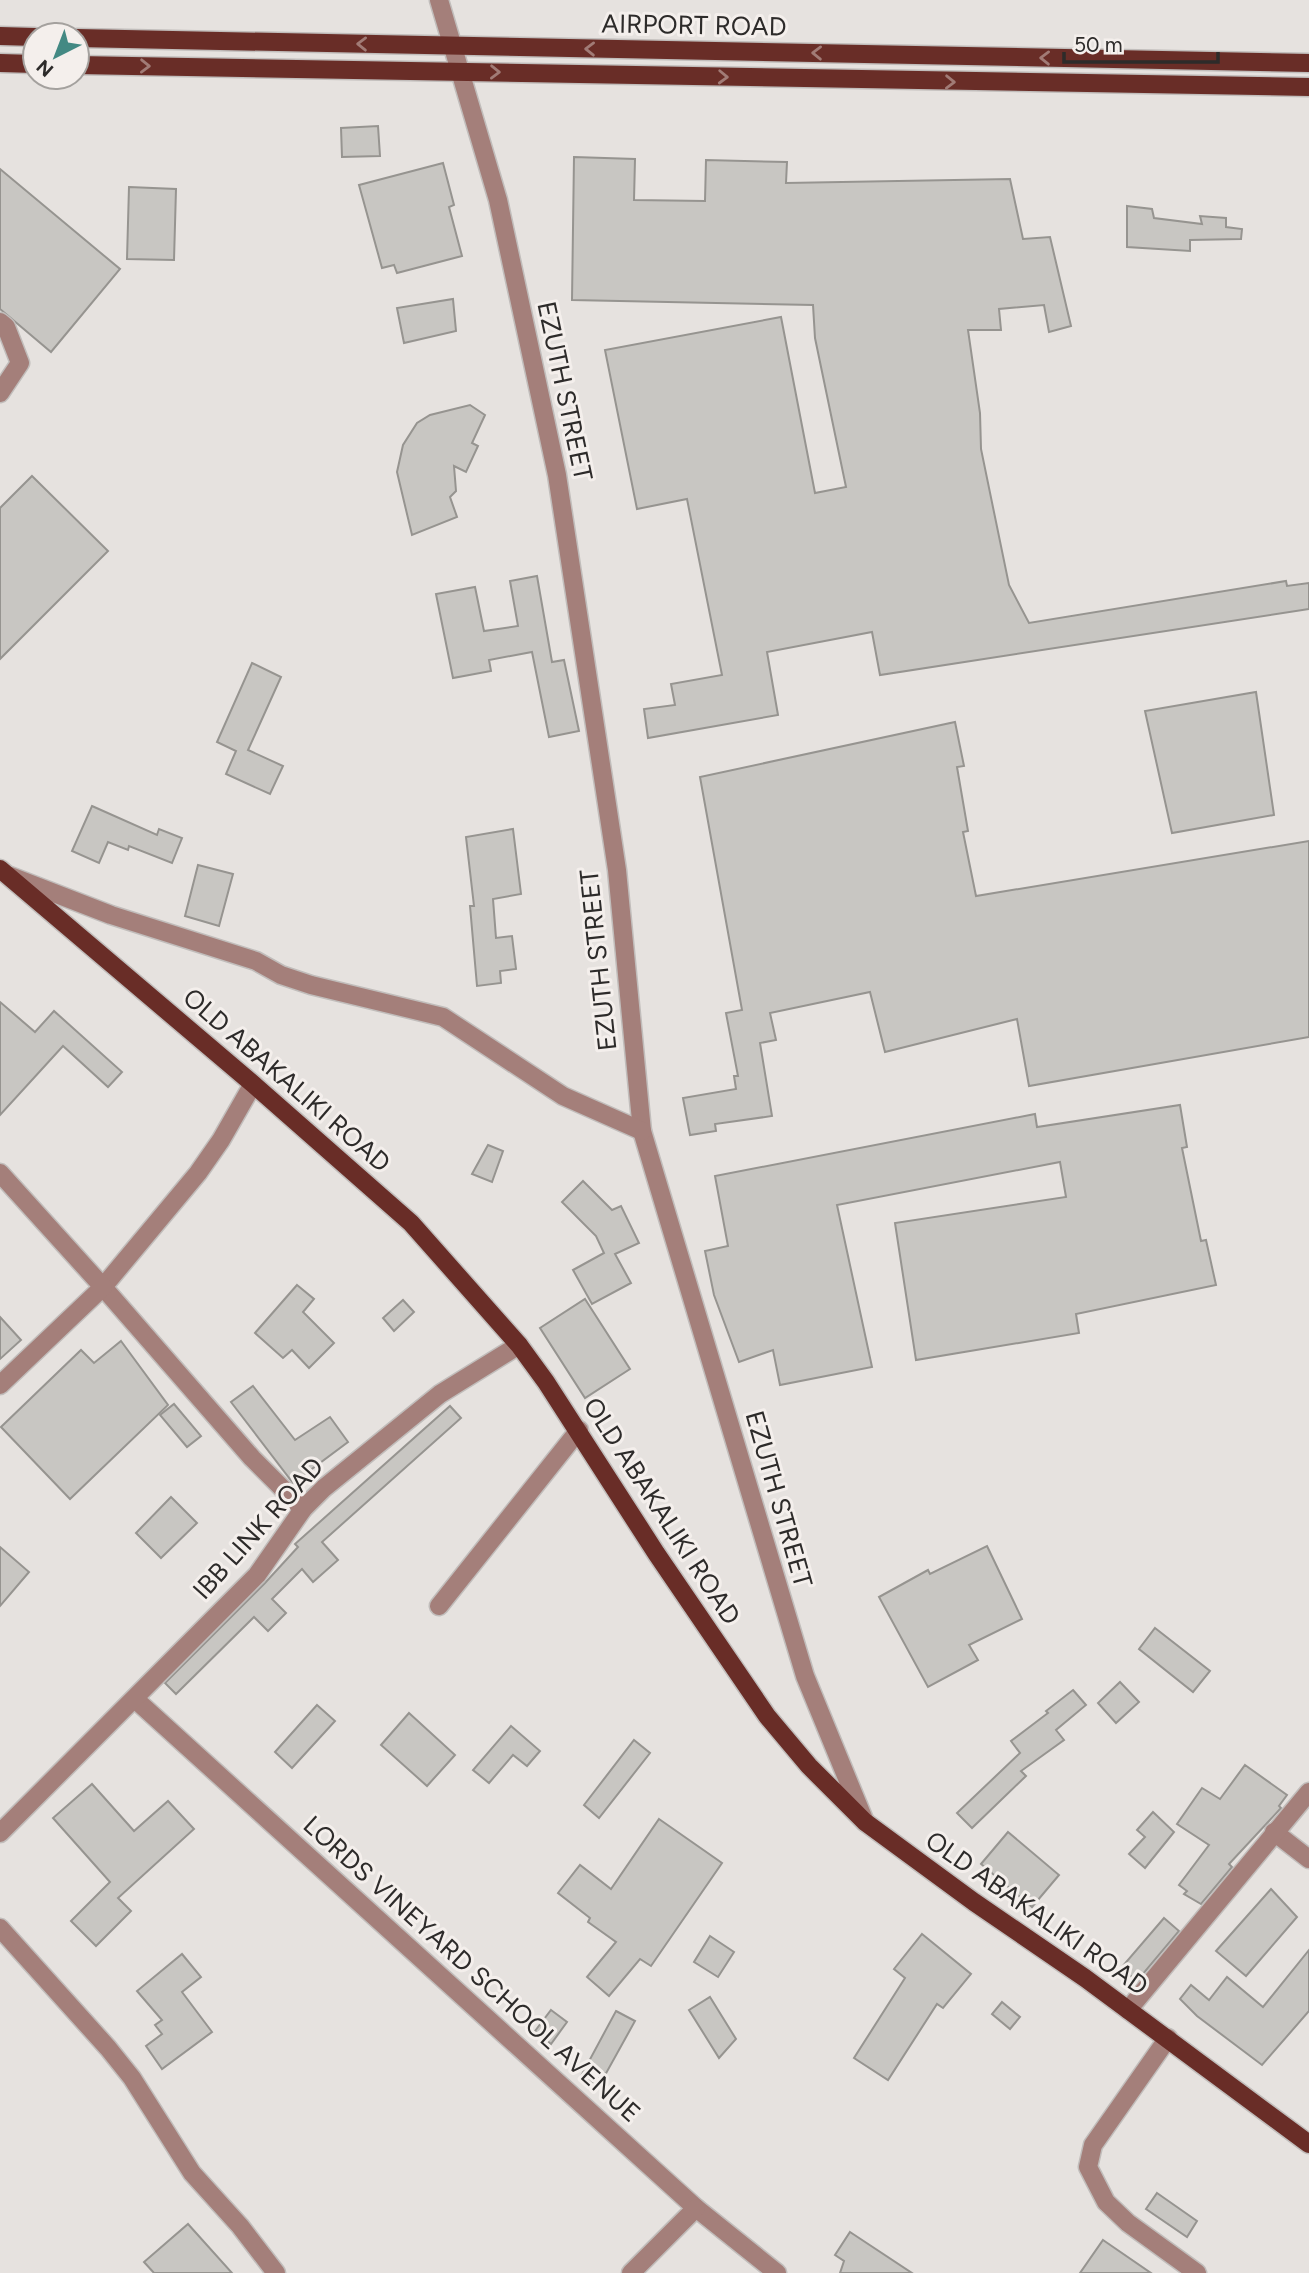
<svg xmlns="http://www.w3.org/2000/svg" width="1309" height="2273" font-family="Figtree,sans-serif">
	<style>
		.building { fill: #c8c6c2; stroke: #969490; stroke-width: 2 }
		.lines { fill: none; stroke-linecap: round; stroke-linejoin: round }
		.minor-casing { stroke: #c1bdbb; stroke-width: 21 }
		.major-casing { stroke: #c1bdbb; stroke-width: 21 }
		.minor { stroke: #a47f7a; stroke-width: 18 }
		.major { stroke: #692d27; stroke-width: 18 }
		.oneway { stroke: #a17b76 }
		.labels { text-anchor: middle; stroke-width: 6; stroke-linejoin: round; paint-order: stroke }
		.street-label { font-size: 26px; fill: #2d2b2a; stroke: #f4efec }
	</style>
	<rect width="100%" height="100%" fill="#e6e2df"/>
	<!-- building -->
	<g class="building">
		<polygon points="378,126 380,156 342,157 341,128"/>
		<polygon points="574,157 635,159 634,200 705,201 706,160 787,162 786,183 1010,179 1023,239 1050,237 1071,326 1049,332 1044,305 999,309 1001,330 968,330 980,413 981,449 1009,585 1029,623 1286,581 1287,586 1309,583 1309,609 880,675 872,632 767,652 778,715 648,738 644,709 675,705 671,684 722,675 687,499 637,509 605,350 781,317 815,493 846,487 815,338 813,305 572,300"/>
		<polygon points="443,163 454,205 449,207 462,256 397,273 394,265 382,268 359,185"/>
		<polygon points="0,169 120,269 51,352 0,309"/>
		<polygon points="129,187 176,189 174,260 127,259"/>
		<polygon points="1127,206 1152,209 1154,218 1202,224 1200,216 1226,218 1226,227 1242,229 1241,239 1190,240 1190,251 1127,247"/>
		<polygon points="453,299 456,331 404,343 397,308"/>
		<polygon points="470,405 485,415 472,443 478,446 466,472 454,466 456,491 450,497 457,517 412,535 397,472 403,445 417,423 430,415"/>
		<polygon points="32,476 108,551 0,659 0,508"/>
		<polygon points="537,576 552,662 564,660 579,731 549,737 532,652 489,660 491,671 453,678 436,594 475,587 484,631 518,626 510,581"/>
		<polygon points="252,663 281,677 248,750 283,766 270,794 226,774 236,751 217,742"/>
		<polygon points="1256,692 1274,815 1172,833 1145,711"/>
		<polygon points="955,722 964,766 957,767 968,831 963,832 976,896 1309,841 1309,1037 1029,1086 1017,1019 885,1052 870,992 770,1013 776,1040 760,1043 772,1116 715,1124 716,1131 690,1135 683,1098 736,1089 734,1076 738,1076 726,1013 742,1010 700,777"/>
		<polygon points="92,806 157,835 159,829 182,838 172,863 129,846 128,850 108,842 99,863 72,851"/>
		<polygon points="513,829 521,894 493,899 496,938 512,936 516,969 500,971 501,983 477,986 470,906 474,906 466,837"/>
		<polygon points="198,865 233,874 219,926 185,916"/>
		<polygon points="0,1002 35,1032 54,1011 122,1072 108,1087 63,1046 0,1115"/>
		<polygon points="1180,1105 1187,1147 1182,1148 1201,1241 1206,1240 1216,1285 1076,1314 1079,1333 916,1360 895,1223 1066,1197 1060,1162 837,1205 872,1367 780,1385 773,1350 739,1362 714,1295 705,1251 728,1246 715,1176 1035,1114 1037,1127"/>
		<polygon points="488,1145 503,1151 492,1182 472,1174"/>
		<polygon points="583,1181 612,1210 621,1206 639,1243 615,1254 631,1283 592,1304 573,1270 604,1253 596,1236 562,1202"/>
		<polygon points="297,1285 314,1299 303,1312 334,1343 309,1368 292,1350 283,1358 255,1333"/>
		<polygon points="585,1299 630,1369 585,1398 540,1328"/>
		<polygon points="403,1300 414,1312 394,1331 383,1318"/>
		<polygon points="0,1317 21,1340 0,1359"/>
		<polygon points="121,1341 168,1405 70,1499 1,1427 81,1350 94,1363"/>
		<polygon points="253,1386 295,1440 330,1417 348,1442 293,1483 231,1402"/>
		<polygon points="174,1404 201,1436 187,1447 160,1415"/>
		<polygon points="450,1406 461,1418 322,1542 338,1560 313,1582 302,1569 272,1599 286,1613 268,1631 254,1617 176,1694 165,1683 265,1583 298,1547 295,1544"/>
		<polygon points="171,1497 197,1523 161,1558 136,1533"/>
		<polygon points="987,1546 1022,1619 969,1645 978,1660 928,1687 879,1597 928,1570 930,1574"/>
		<polygon points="0,1547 29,1572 0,1606"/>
		<polygon points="1155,1628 1210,1671 1193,1692 1139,1649"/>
		<polygon points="1120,1682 1139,1702 1116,1723 1098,1703"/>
		<polygon points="1073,1690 1086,1705 1056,1730 1064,1740 1021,1771 1026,1776 972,1828 957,1813 1020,1753 1011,1741 1048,1713 1046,1711"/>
		<polygon points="317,1705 335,1721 292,1768 275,1752"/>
		<polygon points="409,1713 455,1755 427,1786 381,1745"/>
		<polygon points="511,1726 540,1751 527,1766 513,1755 489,1783 473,1770"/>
		<polygon points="634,1740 650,1753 599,1818 584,1805"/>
		<polygon points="1245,1765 1287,1795 1279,1806 1281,1808 1229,1864 1232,1867 1201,1904 1184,1894 1187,1891 1179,1885 1209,1845 1177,1824 1202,1788 1220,1799"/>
		<polygon points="92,1784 134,1831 168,1801 194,1829 118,1898 131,1911 96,1946 71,1921 110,1882 53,1818"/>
		<polygon points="1153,1812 1174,1832 1145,1868 1129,1854 1145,1837 1137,1830"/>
		<polygon points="659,1819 722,1863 651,1966 640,1959 609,1996 587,1977 616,1942 588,1922 590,1918 558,1893 580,1865 611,1889"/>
		<polygon points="1008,1832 1059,1875 1032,1907 981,1864"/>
		<polygon points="1271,1889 1297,1917 1246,1976 1216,1951"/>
		<polygon points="1164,1918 1179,1931 1137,1981 1121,1968"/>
		<polygon points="922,1934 971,1974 943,2008 937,2004 888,2080 854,2058 905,1978 894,1969"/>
		<polygon points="710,1936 734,1952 718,1977 694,1962"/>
		<polygon points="1309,1950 1309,2011 1262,2065 1197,2016 1180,1999 1191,1985 1209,2000 1227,1977 1263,2007"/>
		<polygon points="182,1954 201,1977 182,1992 212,2032 162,2069 146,2046 162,2034 155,2025 162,2020 137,1991"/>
		<polygon points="710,1997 736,2039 719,2058 689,2010"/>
		<polygon points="1002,2002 1020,2017 1010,2029 992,2014"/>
		<polygon points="551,2010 567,2022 551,2044 535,2031"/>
		<polygon points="616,2011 635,2021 599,2086 581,2076"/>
		<polygon points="1157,2193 1197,2221 1187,2237 1146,2209"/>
		<polygon points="188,2224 232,2273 154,2273 144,2262"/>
		<polygon points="850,2232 912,2273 840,2273 844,2261 835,2255"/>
		<polygon points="1103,2240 1151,2273 1080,2273"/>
	</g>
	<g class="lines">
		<defs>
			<g id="minor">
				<polyline points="439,0 498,200 557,475 617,870 642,1131 805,1676 865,1822"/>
				<polyline points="0,322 6,327 20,363 0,393"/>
				<polyline points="10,876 111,915 256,961 281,975 311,985 443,1017 563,1096 642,1131"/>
				<polyline points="253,1084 221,1140 198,1173 103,1287 252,1458 303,1509"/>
				<polyline points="0,1173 103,1287 0,1385"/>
				<polyline points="439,1606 579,1430"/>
				<polyline points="136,1700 696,2208 777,2273"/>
				<polyline points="1274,1832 1309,1859"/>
				<polyline points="0,1833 257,1575 303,1509 324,1488 440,1394 519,1345"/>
				<polyline points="0,1928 108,2048 132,2078 192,2173 240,2226 276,2273"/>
				<polyline points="1128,2010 1309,1792"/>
				<polyline points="1168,2038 1093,2145 1088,2167 1106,2202 1128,2223 1197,2273"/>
				<polyline points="631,2273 696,2208"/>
			</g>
			<g id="major">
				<polyline points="0,36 35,37"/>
				<polyline points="77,38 1309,63"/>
				<polyline points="0,63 35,64"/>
				<polyline points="77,65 1309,87"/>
				<polyline points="0,869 253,1084 411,1223 519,1345 546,1382 656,1553 767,1716 809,1766 865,1822 974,1902 1085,1978 1309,2144"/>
			</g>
		</defs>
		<!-- minor casing -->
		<use href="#minor" class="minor-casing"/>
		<!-- major casing -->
		<use href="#major" class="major-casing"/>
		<!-- minor -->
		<use href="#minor" class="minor"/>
		<!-- major -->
		<use href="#major" class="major"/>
	</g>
	<!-- one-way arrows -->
	<defs><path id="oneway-chevron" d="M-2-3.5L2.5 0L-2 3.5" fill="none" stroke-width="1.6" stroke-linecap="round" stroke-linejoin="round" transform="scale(1.75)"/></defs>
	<g class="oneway">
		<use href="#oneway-chevron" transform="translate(362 44) rotate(-179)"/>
		<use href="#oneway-chevron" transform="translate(590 49) rotate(-179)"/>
		<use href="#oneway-chevron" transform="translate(817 53) rotate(-179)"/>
		<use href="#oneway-chevron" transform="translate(1045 58) rotate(-179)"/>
		<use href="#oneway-chevron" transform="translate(145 66) rotate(1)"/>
		<use href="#oneway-chevron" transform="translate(495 72) rotate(1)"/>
		<use href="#oneway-chevron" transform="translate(723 77) rotate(2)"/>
		<use href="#oneway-chevron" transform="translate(950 82) rotate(1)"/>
	</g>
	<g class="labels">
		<!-- street labels -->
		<g class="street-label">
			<text transform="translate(694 25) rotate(1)" y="9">AIRPORT ROAD</text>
			<text transform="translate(565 391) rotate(78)" y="9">EZUTH STREET</text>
			<text transform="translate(598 960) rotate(-96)" y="9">EZUTH STREET</text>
			<text transform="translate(287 1080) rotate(41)" y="9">OLD ABAKALIKI ROAD</text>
			<text transform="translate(779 1499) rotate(74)" y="9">EZUTH STREET</text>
			<text transform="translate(662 1511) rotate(57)" y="9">OLD ABAKALIKI ROAD</text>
			<text transform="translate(258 1528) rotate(-48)" y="9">IBB LINK ROAD</text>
			<text transform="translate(1037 1913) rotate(35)" y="9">OLD ABAKALIKI ROAD</text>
			<text transform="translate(472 1969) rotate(42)" y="9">LORDS VINEYARD SCHOOL AVENUE</text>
		</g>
	</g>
	<!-- north arrow -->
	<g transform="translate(56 56) rotate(222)"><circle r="33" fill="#f4efec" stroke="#a4a19e" stroke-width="2"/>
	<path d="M0-5L12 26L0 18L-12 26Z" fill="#438983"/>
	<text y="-10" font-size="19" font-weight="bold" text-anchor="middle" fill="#2d2b2a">N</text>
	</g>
	<!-- scale -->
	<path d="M1064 52v10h154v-10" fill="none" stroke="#2d2b2a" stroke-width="3.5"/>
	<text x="1074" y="52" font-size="21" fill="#2d2b2a" stroke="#f4efec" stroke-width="5" paint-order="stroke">50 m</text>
</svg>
